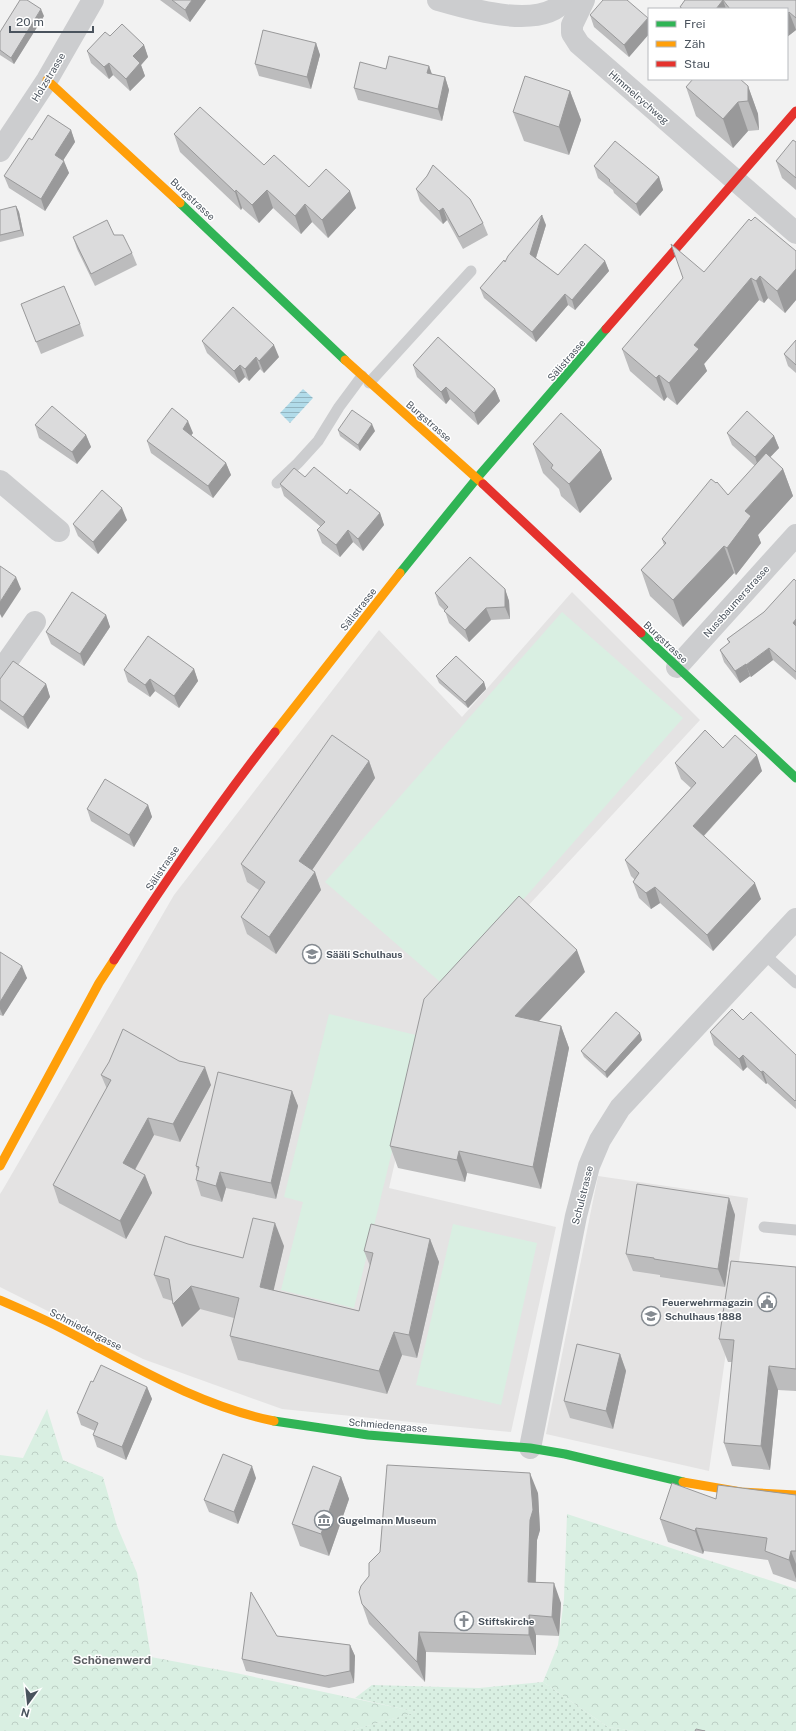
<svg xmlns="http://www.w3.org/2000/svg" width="796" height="1731" font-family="'Public Sans',sans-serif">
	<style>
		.education { fill: #e4e3e3 }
		.grass { fill: url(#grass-dots) }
		.forest { fill: url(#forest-crowns) }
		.pitch { fill: #d9efe2 }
		.water { fill: url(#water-rules) }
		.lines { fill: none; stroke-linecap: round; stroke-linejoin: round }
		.lane { stroke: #cccdcf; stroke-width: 11 }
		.street { stroke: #cccdcf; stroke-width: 22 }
		.fast { stroke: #30b455; stroke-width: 9 }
		.slow { stroke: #ff9f0a; stroke-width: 9 }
		.jam { stroke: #e5322d; stroke-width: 9 }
		.wall { fill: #bcbcbd }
		.shaded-wall { fill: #99999a }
		.building { fill: #dbdbdc; stroke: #99999a }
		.labels { text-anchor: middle; stroke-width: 3; stroke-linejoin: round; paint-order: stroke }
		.street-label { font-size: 10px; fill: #4a535d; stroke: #fff }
		.poi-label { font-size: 10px; font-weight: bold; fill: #4a535d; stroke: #fff; text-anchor: start }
		.quarter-label { font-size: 12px; font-weight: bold; fill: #5e6165; stroke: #fff }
	</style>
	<defs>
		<pattern id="grass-dots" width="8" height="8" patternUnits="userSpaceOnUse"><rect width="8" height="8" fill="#d9efe2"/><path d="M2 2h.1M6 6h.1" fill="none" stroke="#bccfc4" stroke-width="1.8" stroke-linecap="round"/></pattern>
		<pattern id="forest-crowns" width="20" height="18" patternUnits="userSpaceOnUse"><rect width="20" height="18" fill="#d9efe2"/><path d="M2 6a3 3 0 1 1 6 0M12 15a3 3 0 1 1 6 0" fill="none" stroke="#bccfc4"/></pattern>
		<pattern id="water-rules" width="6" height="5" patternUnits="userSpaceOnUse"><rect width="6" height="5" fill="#b1dbe9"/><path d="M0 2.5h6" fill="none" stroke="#92b4c0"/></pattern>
	</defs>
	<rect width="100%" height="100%" fill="#f2f2f2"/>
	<!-- education -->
	<g class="education">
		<polygon points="572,592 700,720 429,1013 389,1188 556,1227 511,1432 282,1409 143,1359 0,1287 0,1194 2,1191 174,895 379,630 462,717"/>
		<polygon points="598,1176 748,1198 709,1471 546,1434"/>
	</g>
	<!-- grass -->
	<polygon class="grass" points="543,1682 608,1727 635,1731 349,1731 416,1712 355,1698 372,1685 479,1688"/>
	<!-- forest -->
	<g class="forest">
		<polygon points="47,1409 63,1460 103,1477 117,1526 137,1573 151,1657 236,1673 417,1712 349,1731 0,1731 0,1455 23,1458"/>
		<polygon points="567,1514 796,1589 796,1731 635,1731 608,1727 543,1682 558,1645 564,1599"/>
	</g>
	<!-- pitch -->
	<g class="pitch">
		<polygon points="562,612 683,718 446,987 325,882"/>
		<polygon points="329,1014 420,1036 354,1308 281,1290 303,1202 284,1197"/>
		<polygon points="453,1224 537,1243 501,1405 416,1385"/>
	</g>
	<!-- water -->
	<polygon class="water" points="303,389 313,398 290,423 280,413"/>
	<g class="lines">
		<!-- lane -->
		<g class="lane">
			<polyline points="369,383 471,271"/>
			<polyline points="277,483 298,463 318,441 339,407 362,376"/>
			<polyline points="763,953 796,983"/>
			<polyline points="764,1227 796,1230"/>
		</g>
		<!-- street -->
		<g class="street">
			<path d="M438,0C469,9 542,31 565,0"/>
			<polyline points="584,0 572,25 572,33 579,44 796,233"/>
			<polyline points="0,151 47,80 93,0"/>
			<polyline points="0,481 59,531"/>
			<polyline points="677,667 796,535"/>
			<polyline points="0,672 35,622"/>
			<polyline points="530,1448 576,1216 589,1166 600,1140 620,1108 796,919"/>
		</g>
		<!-- fast -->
		<g class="fast">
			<polyline points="180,203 345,360"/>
			<polyline points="400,573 477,478 606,329"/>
			<polyline points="641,633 796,778"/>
			<polyline points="274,1421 368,1435 530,1448 565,1454 683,1482"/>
		</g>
		<!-- slow -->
		<g class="slow">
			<polyline points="47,80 180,203"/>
			<polyline points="345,360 483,484"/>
			<polyline points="275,732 400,573"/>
			<polyline points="0,1166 99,983 114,960"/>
			<path d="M0,1300C18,1308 37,1316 55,1325C126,1361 195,1405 274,1421"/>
			<polyline points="683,1482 741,1492 796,1495"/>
		</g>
		<!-- jam -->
		<g class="jam">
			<polyline points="606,329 796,111"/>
			<polyline points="483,484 641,633"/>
			<path d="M114,960C165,882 217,805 275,732"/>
		</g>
	</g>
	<!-- wall -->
	<g class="wall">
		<polygon points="160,0 206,0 190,22"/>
		<polygon points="685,0 796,0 796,30 787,37 787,9 681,9 680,7"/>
		<polygon points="590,15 649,22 649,34 629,57 594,27"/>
		<polygon points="44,16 14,64 0,55 0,32"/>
		<polygon points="110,36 144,45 148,57 141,65 145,76 130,91 113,75 109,79 91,63 87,51"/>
		<polygon points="316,43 320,55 311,89 259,76 255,64"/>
		<polygon points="429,66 432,74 445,77 449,90 442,121 358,100 354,88 386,69"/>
		<polygon points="748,86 758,114 759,130 748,131 733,148 696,116 686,87"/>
		<polygon points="570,91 581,120 569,155 524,141 513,112"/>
		<polygon points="71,130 75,142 63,160 69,173 45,211 9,188 4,176 32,140"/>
		<polygon points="174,134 264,165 309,187 356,208 328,238 312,222 301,234 273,208 259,223 242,208 241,210 180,152"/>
		<polygon points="796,142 796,190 782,178 776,161"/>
		<polygon points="594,166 659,177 663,190 640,216 614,193 613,190 598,178"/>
		<polygon points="416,189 483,223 488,235 463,249 447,220 443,224 420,201"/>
		<polygon points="16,206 19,212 24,236 0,242 0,210"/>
		<polygon points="546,225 536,258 558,275 605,261 609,271 575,310 568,305 536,342 484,298 480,288 505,262"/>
		<polygon points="114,235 132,253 137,265 95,286 77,249 73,237"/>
		<polygon points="796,251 796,300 785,313 768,298 764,303 759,300 704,364 707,371 677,405 667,397 664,401 630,371 622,349 704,272"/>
		<polygon points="21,304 80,324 84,336 41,354"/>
		<polygon points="796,340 796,373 788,366 784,354"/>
		<polygon points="202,341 279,357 264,373 260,369 249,381 245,377 239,383 207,353"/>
		<polygon points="413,365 495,389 500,401 478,425 450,399 446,404 417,377"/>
		<polygon points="35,425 86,435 91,447 77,464 39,438"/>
		<polygon points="338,430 375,431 360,451 340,436"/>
		<polygon points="193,433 191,435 226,463 231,475 213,498 151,453 147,441"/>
		<polygon points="727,433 774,436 779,448 770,457 783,469 793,496 758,535 761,543 736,575 734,573 683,627 650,596 641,570 664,545 662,539 728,495 755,466 732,445"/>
		<polygon points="533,444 601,450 612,479 580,513 561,496 559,489 543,473"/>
		<polygon points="305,477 347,494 380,513 384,525 363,551 353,542 340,557 322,543 317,530 321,527 284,496 280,484"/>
		<polygon points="127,520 98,554 78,536 73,524"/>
		<polygon points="796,581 796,680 773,660 751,677 750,676 740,683 724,662 720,650 729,643 727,639 764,612"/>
		<polygon points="505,589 509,601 510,619 491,620 469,642 449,623 445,611 439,605 435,593"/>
		<polygon points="106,615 110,627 84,666 51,644 46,632"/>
		<polygon points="194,669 198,681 179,708 155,691 150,697 128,682 124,670"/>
		<polygon points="436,676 484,682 486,689 468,708 439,683"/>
		<polygon points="0,679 46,684 50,697 28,729 0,709"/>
		<polygon points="723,748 762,771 704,836 761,899 713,951 660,903 651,909 639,898 633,882 635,880 631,876 625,860 691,788 681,779 675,763"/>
		<polygon points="369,761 375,778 312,870 315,872 321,890 276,954 247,934 241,917 259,890 247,882 241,864"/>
		<polygon points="148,805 152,817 134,847 91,821 87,809"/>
		<polygon points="0,952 27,978 3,1016 0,1015"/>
		<polygon points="585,972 539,1021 561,1026 569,1048 541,1189 467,1173 465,1182 398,1168 390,1146"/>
		<polygon points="743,1020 796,1055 796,1109 767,1083 766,1084 747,1067 743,1071 714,1045 710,1032"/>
		<polygon points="642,1040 607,1078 584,1057 581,1051"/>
		<polygon points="179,1061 211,1085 180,1142 154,1135 135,1170 145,1175 152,1193 126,1239 59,1203 53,1185 107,1089 101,1075"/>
		<polygon points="292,1091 298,1106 276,1199 226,1188 222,1202 201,1196 196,1180 198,1172 196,1166"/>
		<polygon points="729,1198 735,1215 725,1287 660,1277 660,1275 633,1271 626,1254"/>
		<polygon points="430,1239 439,1262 417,1358 402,1355 387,1394 238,1360 230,1336 234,1318 200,1309 182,1327 173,1301 163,1298 154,1275 188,1244 243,1258 284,1246 273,1290 359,1311 370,1266 364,1251"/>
		<polygon points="796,1267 796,1391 778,1390 770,1470 732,1466 724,1443 732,1362 728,1362 719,1339"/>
		<polygon points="620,1354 626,1371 613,1429 570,1418 564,1401"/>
		<polygon points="93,1382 147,1387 152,1399 126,1460 97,1447 93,1435 95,1431 81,1425 77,1413"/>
		<polygon points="341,1477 349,1499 329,1556 300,1546 292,1524"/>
		<polygon points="256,1478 238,1524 209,1512 204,1500"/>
		<polygon points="538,1493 540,1530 537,1540 536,1583 561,1603 559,1636 536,1635 536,1655 426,1652 425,1682 369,1624 362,1604"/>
		<polygon points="796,1495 796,1582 773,1574 768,1560 704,1551 703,1554 668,1542 660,1519 716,1499"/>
		<polygon points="277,1636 350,1645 355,1656 354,1683 329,1688 246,1671 242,1659"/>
	</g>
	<!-- shaded-wall -->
	<g class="shaded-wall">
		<polygon points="192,0 206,0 190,22 185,10"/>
		<polygon points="723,0 726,9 716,9"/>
		<polygon points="41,9 44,16 14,64 11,58"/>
		<polygon points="789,12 796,30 787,37 787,14"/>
		<polygon points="648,18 649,22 649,34 629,57 624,45"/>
		<polygon points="316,43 320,55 311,89 307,77"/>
		<polygon points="144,45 148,57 141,65 145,76 130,91 126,79 133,56"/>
		<polygon points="109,63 113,75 109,79 104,67"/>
		<polygon points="429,66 433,78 427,73"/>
		<polygon points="445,77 449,90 442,121 438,109"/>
		<polygon points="748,86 758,114 759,130 748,101"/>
		<polygon points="570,91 581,120 569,155 559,127"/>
		<polygon points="738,102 748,131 733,148 723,119"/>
		<polygon points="71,130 75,142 59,167 55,155"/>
		<polygon points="64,161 69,173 45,211 41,199"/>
		<polygon points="659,177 663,190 640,216 636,204"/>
		<polygon points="236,190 242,208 241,210 235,192"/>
		<polygon points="267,190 273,208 259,223 252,205"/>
		<polygon points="350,191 356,208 328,238 322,220"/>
		<polygon points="305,204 312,222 301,234 295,216"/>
		<polygon points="16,206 19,212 24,236 21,230"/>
		<polygon points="443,208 447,220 443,224 439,211"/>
		<polygon points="542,215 546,225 534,264 530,254"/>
		<polygon points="605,261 609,271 575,310 572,300"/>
		<polygon points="796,269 796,300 785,313 777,291"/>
		<polygon points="760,276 768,298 764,303 756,281"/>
		<polygon points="751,278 759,300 704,364 707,371 677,405 669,383 694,345"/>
		<polygon points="565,294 568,305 536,342 532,332"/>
		<polygon points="274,345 279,357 264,373 259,361"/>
		<polygon points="256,357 260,369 249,381 245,369"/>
		<polygon points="240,365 245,377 239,383 234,371"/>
		<polygon points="659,375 667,397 664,401 656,378"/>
		<polygon points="446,387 450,399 446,404 441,392"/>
		<polygon points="495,389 500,401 478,425 474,413"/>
		<polygon points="188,421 193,433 187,441 183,429"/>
		<polygon points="372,424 375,431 360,451 358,445"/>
		<polygon points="86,435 91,447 77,464 72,452"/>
		<polygon points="774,436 779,448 759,469 755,457"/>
		<polygon points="601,450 612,479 580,513 569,484"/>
		<polygon points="226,463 231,475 213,498 208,486"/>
		<polygon points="783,469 793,496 758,535 761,543 736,575 727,548 745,511"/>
		<polygon points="122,508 127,520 98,554 93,542"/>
		<polygon points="380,513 384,525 363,551 358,539"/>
		<polygon points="348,530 353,542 340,557 336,545"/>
		<polygon points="724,546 734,573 683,627 673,600"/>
		<polygon points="16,577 21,589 2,618 0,614 0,602"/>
		<polygon points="505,589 509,601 510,619 505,607"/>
		<polygon points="486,608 491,620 469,642 465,630"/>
		<polygon points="106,615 110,627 84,666 80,654"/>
		<polygon points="796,619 796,632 793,623"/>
		<polygon points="769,648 773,660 751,677 746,665"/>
		<polygon points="746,664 750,676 740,683 735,671"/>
		<polygon points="194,669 198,681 179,708 174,696"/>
		<polygon points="150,679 155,691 150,697 145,685"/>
		<polygon points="484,682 486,689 468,708 465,702"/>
		<polygon points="46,684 50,697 28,729 23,717"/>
		<polygon points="757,755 762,771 698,842 693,826"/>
		<polygon points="369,761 375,778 306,879 299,861"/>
		<polygon points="148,805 152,817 134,847 129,835"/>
		<polygon points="315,872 321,890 276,954 269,937"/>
		<polygon points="755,883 761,899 713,951 707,935"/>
		<polygon points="655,887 660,903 651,909 646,893"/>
		<polygon points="577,950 585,972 523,1038 515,1016"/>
		<polygon points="22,966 27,978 3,1016 0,1009 0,1002"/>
		<polygon points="561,1026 569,1048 541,1189 533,1167"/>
		<polygon points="640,1033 642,1040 607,1078 605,1072"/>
		<polygon points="743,1055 747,1067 743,1071 739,1059"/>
		<polygon points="205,1067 211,1085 180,1142 173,1124"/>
		<polygon points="763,1071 767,1083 766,1084 761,1072"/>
		<polygon points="292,1091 298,1106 276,1199 271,1183"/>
		<polygon points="148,1118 154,1135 129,1180 123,1163"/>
		<polygon points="459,1151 467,1173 465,1182 457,1160"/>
		<polygon points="220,1172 226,1188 222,1202 216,1186"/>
		<polygon points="145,1175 152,1193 126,1239 120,1221"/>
		<polygon points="729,1198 735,1215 725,1287 718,1269"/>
		<polygon points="275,1223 284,1246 269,1310 260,1287"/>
		<polygon points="430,1239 439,1262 417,1358 409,1335"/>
		<polygon points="191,1286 200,1309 182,1327 173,1304"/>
		<polygon points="394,1332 402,1355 387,1394 379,1371"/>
		<polygon points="620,1354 626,1371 613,1429 606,1411"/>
		<polygon points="769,1366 778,1390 770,1470 761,1446"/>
		<polygon points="147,1387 152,1399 126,1460 122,1447"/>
		<polygon points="252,1466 256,1478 238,1524 234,1512"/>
		<polygon points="530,1473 538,1493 540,1530 537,1540 535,1602 528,1582"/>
		<polygon points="341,1477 349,1499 329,1556 321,1534"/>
		<polygon points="696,1528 704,1551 703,1554 695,1531"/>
		<polygon points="791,1551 796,1564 796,1579 789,1560"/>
		<polygon points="554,1583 561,1603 559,1636 552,1617"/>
		<polygon points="529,1615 536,1635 536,1655 529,1635"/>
		<polygon points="419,1632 426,1652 425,1682 417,1662"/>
		<polygon points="350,1645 355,1656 354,1683 350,1671"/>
	</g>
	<!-- building -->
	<g class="building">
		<polygon points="20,0 27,0 41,9 11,58 0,50 0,32"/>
		<polygon points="172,0 192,0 185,10"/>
		<polygon points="603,0 627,0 648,18 624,45 590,15"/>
		<polygon points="685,0 723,0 716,9 683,9 680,7"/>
		<polygon points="723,0 796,0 796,18 789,12 787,14 787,9 730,9"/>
		<polygon points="122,24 144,45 133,56 140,63 126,79 109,63 104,67 87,51 105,32 110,36"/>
		<polygon points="263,30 316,43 307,77 255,64"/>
		<polygon points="389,56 429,66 427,73 445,77 438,109 354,88 360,62 386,69"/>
		<polygon points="525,76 570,91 559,127 513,112"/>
		<polygon points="693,79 740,79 748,86 748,101 738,102 723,119 686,87"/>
		<polygon points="200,107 264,165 274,155 309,187 326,169 350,191 322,220 305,204 295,216 267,190 252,205 236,190 235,192 174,134"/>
		<polygon points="48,115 71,130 55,155 64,161 41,199 4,176 29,138 32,140"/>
		<polygon points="793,140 796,142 796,178 776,161"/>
		<polygon points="615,141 659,177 636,204 609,181 610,180 594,166"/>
		<polygon points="433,165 470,199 483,223 459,237 443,208 439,211 416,189 427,176"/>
		<polygon points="16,206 21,230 0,235 0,210"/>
		<polygon points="542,215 530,254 558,275 585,244 605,261 572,300 565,294 532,332 480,288 504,260 505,262 508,256"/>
		<polygon points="755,217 796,251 796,269 777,291 760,276 756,281 751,278 694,345 699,349 669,383 659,375 656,378 622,349 683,278 671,244 704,272 749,219 751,221"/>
		<polygon points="107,220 114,235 123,235 132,253 91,274 73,237"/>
		<polygon points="64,286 80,324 36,342 21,304"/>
		<polygon points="233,307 274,345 259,361 256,357 245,369 240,365 234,371 202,341"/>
		<polygon points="438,337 495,389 474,413 446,387 441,392 413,365"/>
		<polygon points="796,340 796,365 784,354"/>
		<polygon points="52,406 86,435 72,452 35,425"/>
		<polygon points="172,408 188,421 183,429 226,463 208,486 147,441"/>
		<polygon points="352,410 372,424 358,445 338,430"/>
		<polygon points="747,411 774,436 755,457 727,433"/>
		<polygon points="561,413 601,450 569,484 551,468 553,465 533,444"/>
		<polygon points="766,453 783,469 745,511 751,516 727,548 724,546 673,600 641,570 666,543 662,539 711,479 716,483 717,482 728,495"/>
		<polygon points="314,467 347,494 350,489 380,513 358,539 348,530 336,545 317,530 325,522 280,484 294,468 305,477"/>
		<polygon points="102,490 122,508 93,542 73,524"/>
		<polygon points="470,557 505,589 505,607 486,608 465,630 444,611 448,607 435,593"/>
		<polygon points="0,566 16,577 0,602"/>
		<polygon points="794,579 796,581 796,619 793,623 796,626 796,672 769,648 746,665 746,664 735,671 720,650 730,642 727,639 764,612"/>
		<polygon points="72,592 106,615 80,654 46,632"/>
		<polygon points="148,636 194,669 174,696 150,679 145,685 124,670"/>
		<polygon points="456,656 484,682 465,702 436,676"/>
		<polygon points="13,661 46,684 23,717 0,700 0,679"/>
		<polygon points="705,730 723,748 735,735 757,755 693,826 755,883 707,935 655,887 646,893 633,882 639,873 625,860 696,783 675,763"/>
		<polygon points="332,735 369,761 299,861 315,872 269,937 241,917 265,882 241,864"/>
		<polygon points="105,779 148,805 129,835 87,809"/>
		<polygon points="519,896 577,950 515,1016 561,1026 533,1167 459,1151 457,1160 390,1146 424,999"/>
		<polygon points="0,952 22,966 0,1002"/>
		<polygon points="732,1009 743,1020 751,1012 796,1055 796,1100 795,1101 763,1071 761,1072 743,1055 739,1059 710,1032"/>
		<polygon points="616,1012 640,1033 605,1072 581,1051"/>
		<polygon points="123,1029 179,1061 205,1067 173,1124 148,1118 123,1163 145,1175 120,1221 53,1185 111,1080 101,1075 109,1062"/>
		<polygon points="218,1072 292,1091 271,1183 220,1172 216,1186 196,1180 199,1167 196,1166"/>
		<polygon points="637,1184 729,1198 718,1269 654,1259 654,1258 626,1254"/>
		<polygon points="253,1218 275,1223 260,1287 359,1311 373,1253 364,1251 371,1224 430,1239 409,1335 394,1332 379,1371 230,1336 239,1298 191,1286 173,1304 169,1279 154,1275 165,1236 188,1244 243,1258"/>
		<polygon points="731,1261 796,1267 796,1369 769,1366 761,1446 724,1443 734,1340 719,1339"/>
		<polygon points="577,1344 620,1354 606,1411 564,1401"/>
		<polygon points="101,1365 147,1387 122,1447 93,1435 98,1423 77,1413 91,1381 93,1382"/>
		<polygon points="223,1454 252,1466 234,1512 204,1500"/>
		<polygon points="387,1465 530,1473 533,1510 530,1520 528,1582 554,1583 552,1617 529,1615 529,1635 419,1632 417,1662 362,1604 359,1592 361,1586 369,1576 369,1563 380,1552"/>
		<polygon points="313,1466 341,1477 321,1534 292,1524"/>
		<polygon points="672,1483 716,1499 718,1485 796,1495 796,1551 791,1551 789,1560 765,1551 767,1538 696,1528 695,1531 660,1519"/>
		<polygon points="251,1592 277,1636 350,1645 350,1671 325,1676 242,1659"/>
		<polygon points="696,1729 705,1731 695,1731"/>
	</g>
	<!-- icons -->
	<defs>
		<symbol id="school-ring" viewBox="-11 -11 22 22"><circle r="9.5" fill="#fff" stroke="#858b91" stroke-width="1.5"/><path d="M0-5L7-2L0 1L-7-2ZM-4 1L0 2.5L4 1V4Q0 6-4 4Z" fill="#858b91"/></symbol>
		<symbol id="civic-ring" viewBox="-11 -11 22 22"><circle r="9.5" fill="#fff" stroke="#858b91" stroke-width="1.5"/><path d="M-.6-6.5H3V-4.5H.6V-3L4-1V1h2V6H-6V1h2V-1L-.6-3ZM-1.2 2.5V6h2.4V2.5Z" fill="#858b91"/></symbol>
		<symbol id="museum-ring" viewBox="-11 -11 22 22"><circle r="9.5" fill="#fff" stroke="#858b91" stroke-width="1.5"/><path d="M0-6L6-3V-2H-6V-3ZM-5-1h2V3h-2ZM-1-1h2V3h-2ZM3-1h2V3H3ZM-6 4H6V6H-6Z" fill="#858b91"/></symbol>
		<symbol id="church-ring" viewBox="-11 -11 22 22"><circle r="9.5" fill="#fff" stroke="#858b91" stroke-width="1.5"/><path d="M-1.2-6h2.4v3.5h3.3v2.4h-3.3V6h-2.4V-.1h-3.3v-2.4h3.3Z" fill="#858b91"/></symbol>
	</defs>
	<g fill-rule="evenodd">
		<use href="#school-ring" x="301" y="943" width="22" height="22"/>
		<use href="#civic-ring" x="756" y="1291" width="22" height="22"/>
		<use href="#school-ring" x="640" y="1305" width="22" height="22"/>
		<use href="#museum-ring" x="313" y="1509" width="22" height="22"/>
		<use href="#church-ring" x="453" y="1610" width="22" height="22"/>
	</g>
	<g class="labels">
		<!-- street labels -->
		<g class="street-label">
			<text transform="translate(48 77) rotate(-59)" y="4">Holzstrasse</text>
			<text transform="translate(639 97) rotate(41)" y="4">Himmelrychweg</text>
			<text transform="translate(193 199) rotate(43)" y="4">Burgstrasse</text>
			<text transform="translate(566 360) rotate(-49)" y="4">Sälistrasse</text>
			<text transform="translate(429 421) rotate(41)" y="4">Burgstrasse</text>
			<text transform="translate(736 601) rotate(-48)" y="4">Nussbaumerstrasse</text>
			<text transform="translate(358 609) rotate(-52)" y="4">Sälistrasse</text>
			<text transform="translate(666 642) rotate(43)" y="4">Burgstrasse</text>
			<text transform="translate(162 868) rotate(-56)" y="4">Sälistrasse</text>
			<text transform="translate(582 1195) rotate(-76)" y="4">Schulstrasse</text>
			<text transform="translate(86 1329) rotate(27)" y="4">Schmiedengasse</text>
			<text transform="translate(388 1425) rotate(5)" y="4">Schmiedengasse</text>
		</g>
		<!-- poi labels -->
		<g class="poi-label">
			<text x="326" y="958">Sääli Schulhaus</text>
			<text x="753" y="1306" text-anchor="end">Feuerwehrmagazin</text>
			<text x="665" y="1320">Schulhaus 1888</text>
			<text x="338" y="1524">Gugelmann Museum</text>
			<text x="478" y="1625">Stiftskirche</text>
		</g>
		<!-- quarter labels -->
		<g class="quarter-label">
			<text x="112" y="1664">Schönenwerd</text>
		</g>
	</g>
	<!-- legend -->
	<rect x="648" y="8" width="140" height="72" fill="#ffffff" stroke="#b7babe"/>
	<rect x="656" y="21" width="20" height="6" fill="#30b455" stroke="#b7babe"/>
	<text x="684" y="28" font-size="12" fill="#4a535d">Frei</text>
	<rect x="656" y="41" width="20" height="6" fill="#ff9f0a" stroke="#b7babe"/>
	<text x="684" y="48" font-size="12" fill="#4a535d">Zäh</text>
	<rect x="656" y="61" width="20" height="6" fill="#e5322d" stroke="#b7babe"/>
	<text x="684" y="68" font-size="12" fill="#4a535d">Stau</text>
	<!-- north arrow -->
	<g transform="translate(28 1703) rotate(195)" stroke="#ffffff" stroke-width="3" paint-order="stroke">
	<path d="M0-3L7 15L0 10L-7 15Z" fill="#4a535d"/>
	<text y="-6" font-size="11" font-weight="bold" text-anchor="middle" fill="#4a535d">N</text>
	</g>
	<!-- scale -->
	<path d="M10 26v6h83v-6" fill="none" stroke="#4a535d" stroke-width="2"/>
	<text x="16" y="26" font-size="12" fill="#4a535d" stroke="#ffffff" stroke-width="3" paint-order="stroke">20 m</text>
</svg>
